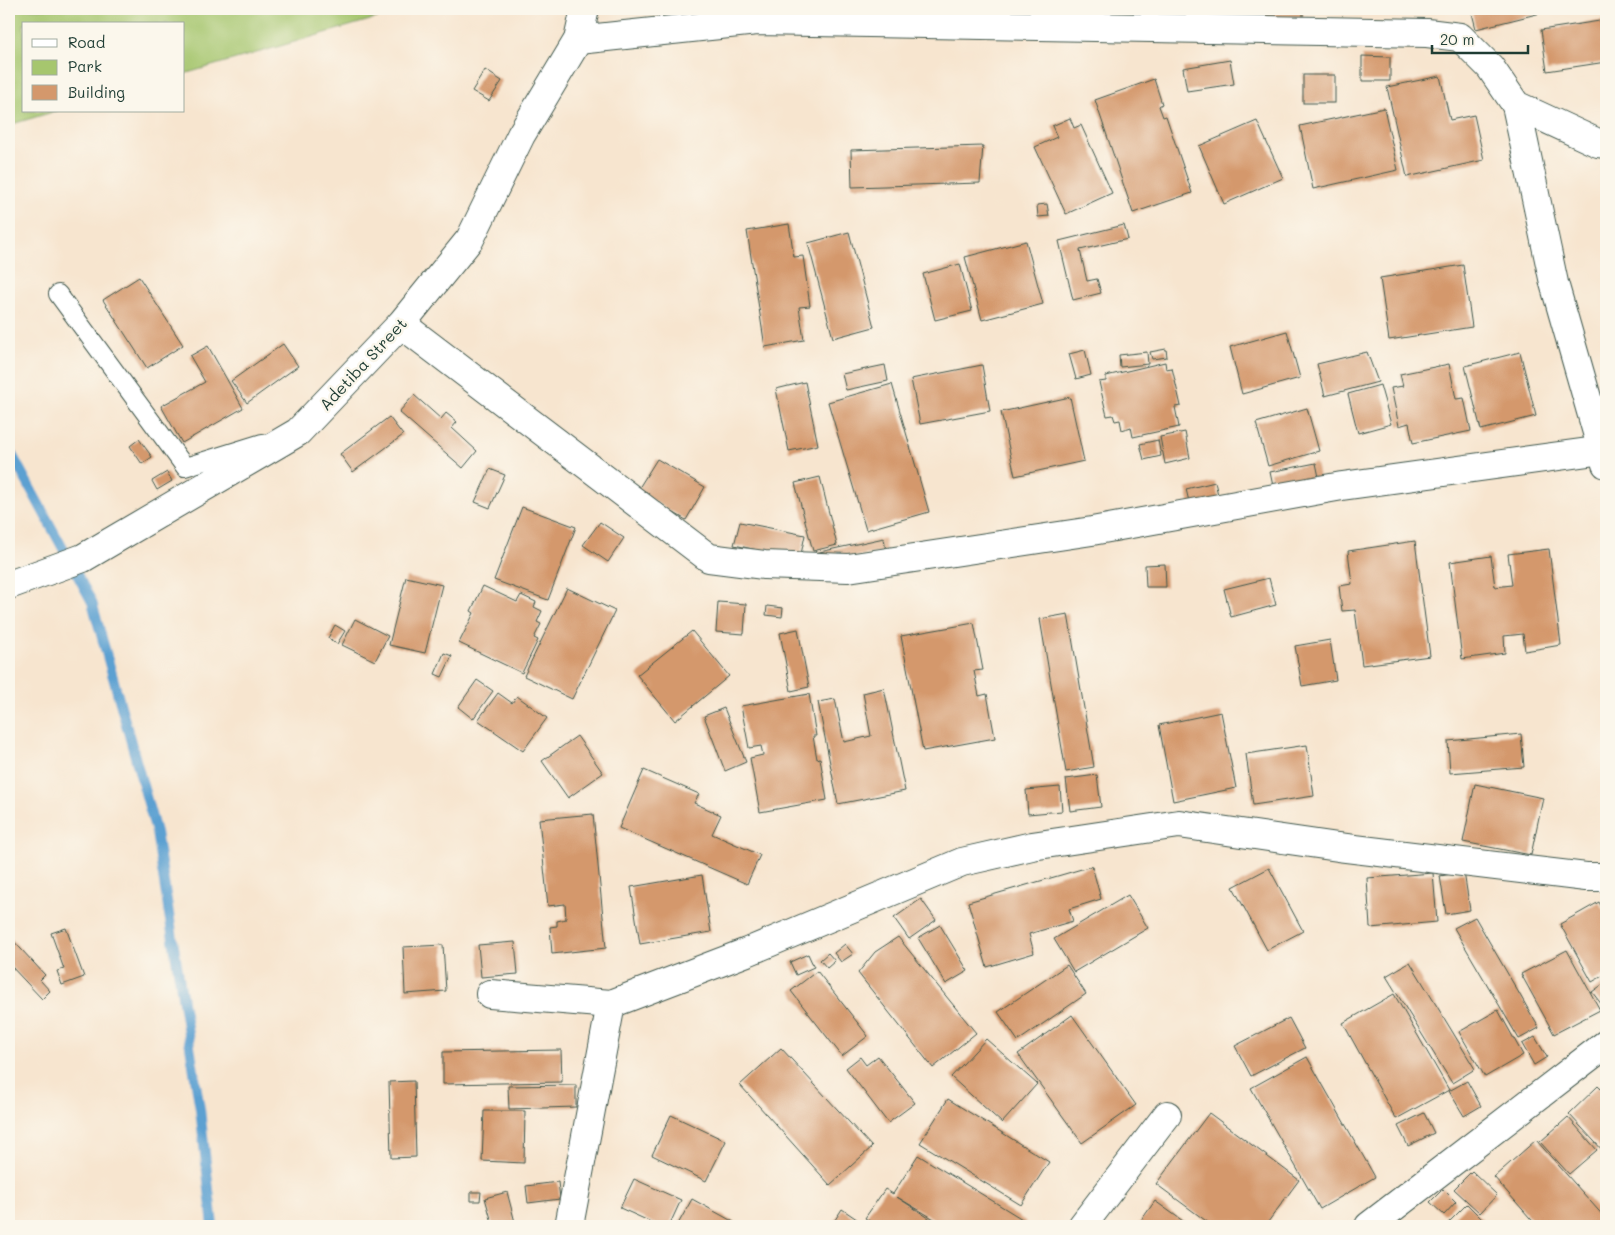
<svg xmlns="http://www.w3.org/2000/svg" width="1615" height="1235" font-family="Mali,sans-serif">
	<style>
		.green { fill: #a6c66e; stroke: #628251 }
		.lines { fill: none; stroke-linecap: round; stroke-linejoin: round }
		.stream { stroke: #5ca0d1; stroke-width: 10 }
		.building { fill: #d4986c }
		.service-casing { stroke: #3f564b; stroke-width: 20 }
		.minor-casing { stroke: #3f564b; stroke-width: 30 }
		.tertiary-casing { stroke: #3f564b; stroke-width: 30 }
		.service { stroke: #fff; stroke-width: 18 }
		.minor { stroke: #fff; stroke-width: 28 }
		.tertiary { stroke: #fff; stroke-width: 28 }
		.labels { text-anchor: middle; stroke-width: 5; stroke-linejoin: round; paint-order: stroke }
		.street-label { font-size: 16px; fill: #1f3d34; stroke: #fbf7ec }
	</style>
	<rect width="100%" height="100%" fill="#fbf7ec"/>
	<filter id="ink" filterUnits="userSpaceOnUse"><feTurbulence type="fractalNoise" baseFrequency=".02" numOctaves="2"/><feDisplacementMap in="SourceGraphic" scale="10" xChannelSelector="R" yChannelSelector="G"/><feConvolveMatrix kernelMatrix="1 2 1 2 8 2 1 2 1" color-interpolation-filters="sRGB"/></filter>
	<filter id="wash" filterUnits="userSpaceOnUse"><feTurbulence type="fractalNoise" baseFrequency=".0096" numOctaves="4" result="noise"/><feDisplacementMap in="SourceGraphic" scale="20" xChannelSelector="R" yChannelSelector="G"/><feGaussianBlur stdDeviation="1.12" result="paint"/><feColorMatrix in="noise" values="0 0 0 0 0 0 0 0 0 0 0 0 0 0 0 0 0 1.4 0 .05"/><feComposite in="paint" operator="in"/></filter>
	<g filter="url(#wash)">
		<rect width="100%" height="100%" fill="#f7e5cf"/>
		<!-- green -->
		<polygon class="green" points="9,9 408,9 184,74 184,24 24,24 24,111 56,111 9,125"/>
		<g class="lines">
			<!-- stream -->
			<polyline class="stream" points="9,449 92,602 156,832 200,1109 213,1226"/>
		</g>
		<g id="blocks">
			<!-- building -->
			<g class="building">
				<polygon points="1227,9 1303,9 1303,22 1227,25"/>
				<polygon points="1471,9 1557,9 1476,29"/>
				<polygon points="1606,20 1606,62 1547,71 1541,30"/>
				<polygon points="1362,56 1390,57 1390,81 1362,81"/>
				<polygon points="1230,60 1234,84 1187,91 1183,68"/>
				<polygon points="485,70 502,81 489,101 472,91"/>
				<rect x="1303" y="75" width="32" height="28"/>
				<polygon points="1440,76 1450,120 1474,115 1484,160 1407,177 1387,87"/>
				<polygon points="1154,79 1162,104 1159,106 1163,117 1166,116 1192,193 1133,213 1095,100"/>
				<polygon points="1384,108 1398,170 1313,189 1300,126"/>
				<polygon points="1070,118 1074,128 1081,125 1112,193 1066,214 1035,147 1057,137 1052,126"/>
				<polygon points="1257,121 1283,178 1224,204 1199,146"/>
				<polygon points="983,146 980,183 852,187 851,150"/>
				<polygon points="1047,204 1049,216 1038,217 1037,205"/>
				<polygon points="789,224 794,257 803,256 810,306 799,307 804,340 765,347 747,231"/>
				<polygon points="1124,225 1128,239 1080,250 1087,281 1097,279 1101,293 1073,300 1059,241"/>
				<polygon points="849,232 874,327 833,338 808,243"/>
				<polygon points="1026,241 1043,304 982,320 965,257"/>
				<polygon points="960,264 972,311 935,320 923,274"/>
				<polygon points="1463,265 1472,327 1389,340 1380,278"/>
				<polygon points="139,277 183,345 147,368 103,300"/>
				<polygon points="1287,331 1300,378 1242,394 1230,347"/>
				<polygon points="283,344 298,366 247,403 231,381"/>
				<polygon points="208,346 243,408 182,443 161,406 205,382 190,356"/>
				<polygon points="1166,349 1167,357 1152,359 1150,352"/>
				<polygon points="1085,350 1091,375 1076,379 1069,354"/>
				<polygon points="1147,352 1148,364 1120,367 1119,355"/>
				<polygon points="1367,352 1378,382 1325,396 1317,364"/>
				<polygon points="1520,352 1536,416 1481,430 1465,366"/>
				<polygon points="1165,362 1166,369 1172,368 1181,406 1175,407 1179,427 1133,437 1131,427 1122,430 1120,420 1115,421 1113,415 1107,416 1099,382 1106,381 1106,376"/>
				<polygon points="1449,364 1456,399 1464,398 1471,431 1413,443 1409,423 1399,426 1391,388 1403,386 1400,374"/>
				<polygon points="885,365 888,381 846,390 842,374"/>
				<polygon points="982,365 990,411 920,424 911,379"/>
				<polygon points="805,382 818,445 789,451 776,389"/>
				<polygon points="892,384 929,512 866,530 828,402"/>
				<polygon points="1380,385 1391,424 1358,433 1348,394"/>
				<polygon points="414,395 441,419 446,413 457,422 452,428 477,451 463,468 399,412"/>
				<polygon points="1070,397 1084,461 1015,476 1001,412"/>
				<polygon points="1307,408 1319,451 1268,466 1256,423"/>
				<polygon points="389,417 403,435 353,472 340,454"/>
				<polygon points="1185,432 1190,458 1165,464 1160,437"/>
				<polygon points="139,439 152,457 142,464 130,446"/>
				<polygon points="1158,440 1161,456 1144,460 1140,444"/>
				<polygon points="657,459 705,487 686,520 637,491"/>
				<polygon points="1316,463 1320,482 1274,491 1270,472"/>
				<polygon points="490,469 505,475 490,508 475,502"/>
				<polygon points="167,472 172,481 157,490 152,481"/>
				<polygon points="820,477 837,545 813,551 795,483"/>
				<polygon points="1215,482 1219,499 1190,506 1186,489"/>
				<polygon points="522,507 576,527 548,600 494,580"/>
				<polygon points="600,522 624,538 608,562 583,545"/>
				<polygon points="740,522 805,535 800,559 734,545"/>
				<polygon points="884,538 886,552 818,562 815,553"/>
				<polygon points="1415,541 1430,656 1362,665 1355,610 1342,611 1339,586 1352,584 1348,551"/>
				<polygon points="1549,549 1561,645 1525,651 1523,634 1504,636 1505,653 1462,659 1450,562 1491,556 1495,587 1512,585 1508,554"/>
				<polygon points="1165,564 1166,587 1146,587 1145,565"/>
				<polygon points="406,577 442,585 425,653 389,645"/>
				<polygon points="1269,578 1276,605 1231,617 1224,589"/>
				<polygon points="483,586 517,602 521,595 536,602 534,607 542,611 537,622 541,624 534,638 538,640 522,673 459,643 474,613 471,611"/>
				<polygon points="567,588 615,611 572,699 524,676"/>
				<polygon points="718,602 746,604 744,634 716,632"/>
				<polygon points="767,606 783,608 782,617 766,615"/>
				<polygon points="1068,614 1094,767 1066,772 1040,619"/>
				<polygon points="355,619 388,636 375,661 342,645"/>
				<polygon points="974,623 983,670 974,671 979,696 987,694 995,738 923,751 901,636"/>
				<polygon points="335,625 345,631 337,644 328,638"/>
				<polygon points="798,629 809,687 791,691 780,633"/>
				<polygon points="692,631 729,676 675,721 637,675"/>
				<polygon points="1330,640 1336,680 1302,686 1295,646"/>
				<polygon points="444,653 452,656 442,677 435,674"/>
				<polygon points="477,680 493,691 473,719 458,707"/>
				<polygon points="884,688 905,791 838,804 818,702 835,699 844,742 871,736 863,693"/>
				<polygon points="498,693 512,703 517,696 547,718 523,751 478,720"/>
				<polygon points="809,694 816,736 813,736 817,759 820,758 827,800 760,812 750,758 763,755 761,746 749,748 741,706"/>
				<polygon points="724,708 746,762 725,771 704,716"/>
				<polygon points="1221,712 1236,788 1173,801 1159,725"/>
				<polygon points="1521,734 1524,767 1450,773 1448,741"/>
				<polygon points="577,736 603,773 568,798 542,761"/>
				<polygon points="1307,745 1314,796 1253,805 1246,754"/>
				<polygon points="644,770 699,794 694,803 721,815 712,834 760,855 747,884 619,828"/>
				<polygon points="1097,775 1101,807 1070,811 1066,779"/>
				<polygon points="1475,784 1543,798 1531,855 1463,842"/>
				<polygon points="1060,787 1062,811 1028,814 1026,790"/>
				<polygon points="593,814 606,948 552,954 550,927 557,926 557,921 566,919 565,904 548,906 539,819"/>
				<polygon points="1092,866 1101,899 1069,909 1073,921 1029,934 1034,953 987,967 968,902"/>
				<polygon points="1269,868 1303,931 1267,950 1233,887"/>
				<polygon points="1464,872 1470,910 1446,914 1440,876"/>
				<polygon points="1433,873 1437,922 1370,928 1367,878"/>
				<polygon points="702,875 711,932 640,944 631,887"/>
				<polygon points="1128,895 1148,928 1074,972 1054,939"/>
				<polygon points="921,899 936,920 909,939 894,918"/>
				<polygon points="1599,902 1606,915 1606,974 1592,982 1560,924"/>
				<polygon points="1475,917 1539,1028 1519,1039 1454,928"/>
				<polygon points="940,925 968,971 946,984 918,938"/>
				<polygon points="66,928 84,977 62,985 57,971 64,969 51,933"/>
				<polygon points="9,936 45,975 40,980 50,991 42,999 9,964"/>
				<polygon points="898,937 976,1033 933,1068 858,973 875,952"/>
				<polygon points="515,942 518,974 481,977 478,945"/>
				<polygon points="845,944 853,954 841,962 834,953"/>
				<polygon points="443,945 446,991 405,994 403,947"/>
				<polygon points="1567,950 1600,1010 1554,1034 1521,974"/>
				<polygon points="828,953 835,961 827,968 820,960"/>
				<polygon points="808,954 814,967 796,975 790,962"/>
				<polygon points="1410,962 1475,1069 1452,1083 1386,976"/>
				<polygon points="1067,965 1086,994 1018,1041 998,1012"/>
				<polygon points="817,971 868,1036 842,1056 791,991"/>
				<polygon points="1606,982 1606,1010 1592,992"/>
				<polygon points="1394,994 1449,1090 1396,1119 1343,1023"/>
				<polygon points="1498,1010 1523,1055 1485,1077 1459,1032"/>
				<polygon points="1072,1015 1136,1105 1082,1143 1018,1054"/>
				<polygon points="1289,1018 1305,1048 1251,1076 1235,1046"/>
				<polygon points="1535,1037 1547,1057 1534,1065 1522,1044"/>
				<polygon points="986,1039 1037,1084 1002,1123 951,1077"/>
				<polygon points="781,1048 872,1147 830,1185 740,1085"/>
				<polygon points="561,1050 562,1082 443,1084 443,1052"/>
				<polygon points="878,1056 915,1103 888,1123 846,1068 860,1057 866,1065"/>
				<polygon points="1307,1057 1375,1177 1320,1209 1251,1088"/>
				<polygon points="414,1081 416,1157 391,1158 389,1082"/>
				<polygon points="1467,1081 1481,1106 1464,1116 1449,1091"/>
				<polygon points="576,1085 576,1107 509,1109 508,1086"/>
				<polygon points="1598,1086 1606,1094 1606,1154 1569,1114"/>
				<polygon points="948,1099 1049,1162 1021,1205 920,1143"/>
				<polygon points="484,1111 525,1111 524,1163 482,1161"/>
				<polygon points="1209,1113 1299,1180 1265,1226 1213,1226 1156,1184"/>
				<polygon points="1424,1113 1434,1133 1408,1146 1398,1126"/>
				<polygon points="671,1115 726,1141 706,1181 652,1155"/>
				<polygon points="1568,1117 1597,1150 1569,1174 1540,1142"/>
				<polygon points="1536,1140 1606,1219 1598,1226 1537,1226 1494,1177"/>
				<polygon points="918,1155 1027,1222 1024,1226 946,1226 897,1197 941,1226 877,1226 865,1218 885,1189 893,1194"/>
				<polygon points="1472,1171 1497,1195 1480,1213 1454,1189"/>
				<polygon points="634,1179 681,1200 669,1226 660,1226 620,1208"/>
				<polygon points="558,1182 560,1199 528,1203 526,1186"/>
				<polygon points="1443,1189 1456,1202 1444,1215 1430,1202"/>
				<polygon points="471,1192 481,1192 480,1201 471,1201"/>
				<polygon points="507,1192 516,1226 493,1226 485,1198"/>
				<polygon points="692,1199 741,1226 677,1226"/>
				<polygon points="1155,1201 1190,1226 1137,1226"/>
				<polygon points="1467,1204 1489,1226 1445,1226"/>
				<polygon points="842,1209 867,1226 831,1226"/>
			</g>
		</g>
	</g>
	<g filter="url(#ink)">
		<use href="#blocks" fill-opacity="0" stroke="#3f564b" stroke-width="1"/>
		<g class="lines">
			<defs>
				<polyline id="service" points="58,294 185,467 262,443"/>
				<g id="minor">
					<polyline points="578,40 757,21 1427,33 1460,37 1490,67 1516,105 1598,143 1606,144"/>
					<polyline points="1516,105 1554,283 1606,464"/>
					<polyline points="401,324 709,558 764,565 848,568 1092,531 1342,486 1603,450"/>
					<polyline points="490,994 611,1004 747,952 962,862 1032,846 1179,824 1338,847 1586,877 1606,877"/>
					<polyline points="569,1226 611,1004"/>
					<polyline points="1082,1226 1167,1115"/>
					<polyline points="1369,1226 1606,1044"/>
				</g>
				<polyline id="tertiary" points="9,585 83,558 298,432 401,324 470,239 521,135 578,40 585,9"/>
			</defs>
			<!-- service casing -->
			<use href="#service" class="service-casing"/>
			<!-- minor casing -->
			<use href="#minor" class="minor-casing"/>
			<!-- tertiary casing -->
			<use href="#tertiary" class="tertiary-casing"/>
			<!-- service -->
			<use href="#service" class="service"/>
			<!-- minor -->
			<use href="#minor" class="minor"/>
			<!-- tertiary -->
			<use href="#tertiary" class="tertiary"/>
		</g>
	</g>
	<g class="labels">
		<!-- street labels -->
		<g class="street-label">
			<text transform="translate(363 364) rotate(-47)" y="6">Adetiba Street</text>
		</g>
	</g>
	<!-- margin -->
	<rect width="1615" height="1235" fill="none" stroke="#fbf7ec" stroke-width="30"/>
	<!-- legend -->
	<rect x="22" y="22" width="162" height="90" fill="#fbf7ec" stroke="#a3ada2"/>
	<rect x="32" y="39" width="25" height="8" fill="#ffffff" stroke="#a3ada2"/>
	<text x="68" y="48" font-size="15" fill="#1f3d34">Road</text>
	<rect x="32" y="60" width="25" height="15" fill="#a6c66e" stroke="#a3ada2"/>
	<text x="68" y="72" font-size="15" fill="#1f3d34">Park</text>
	<rect x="32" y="85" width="25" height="15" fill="#d4986c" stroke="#a3ada2"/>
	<text x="68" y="98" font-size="15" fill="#1f3d34">Building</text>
	<!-- scale -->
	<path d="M1432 45v8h96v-8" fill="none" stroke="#1f3d34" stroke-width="2.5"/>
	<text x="1440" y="45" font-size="15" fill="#1f3d34" stroke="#fbf7ec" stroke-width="4" paint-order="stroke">20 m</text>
</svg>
